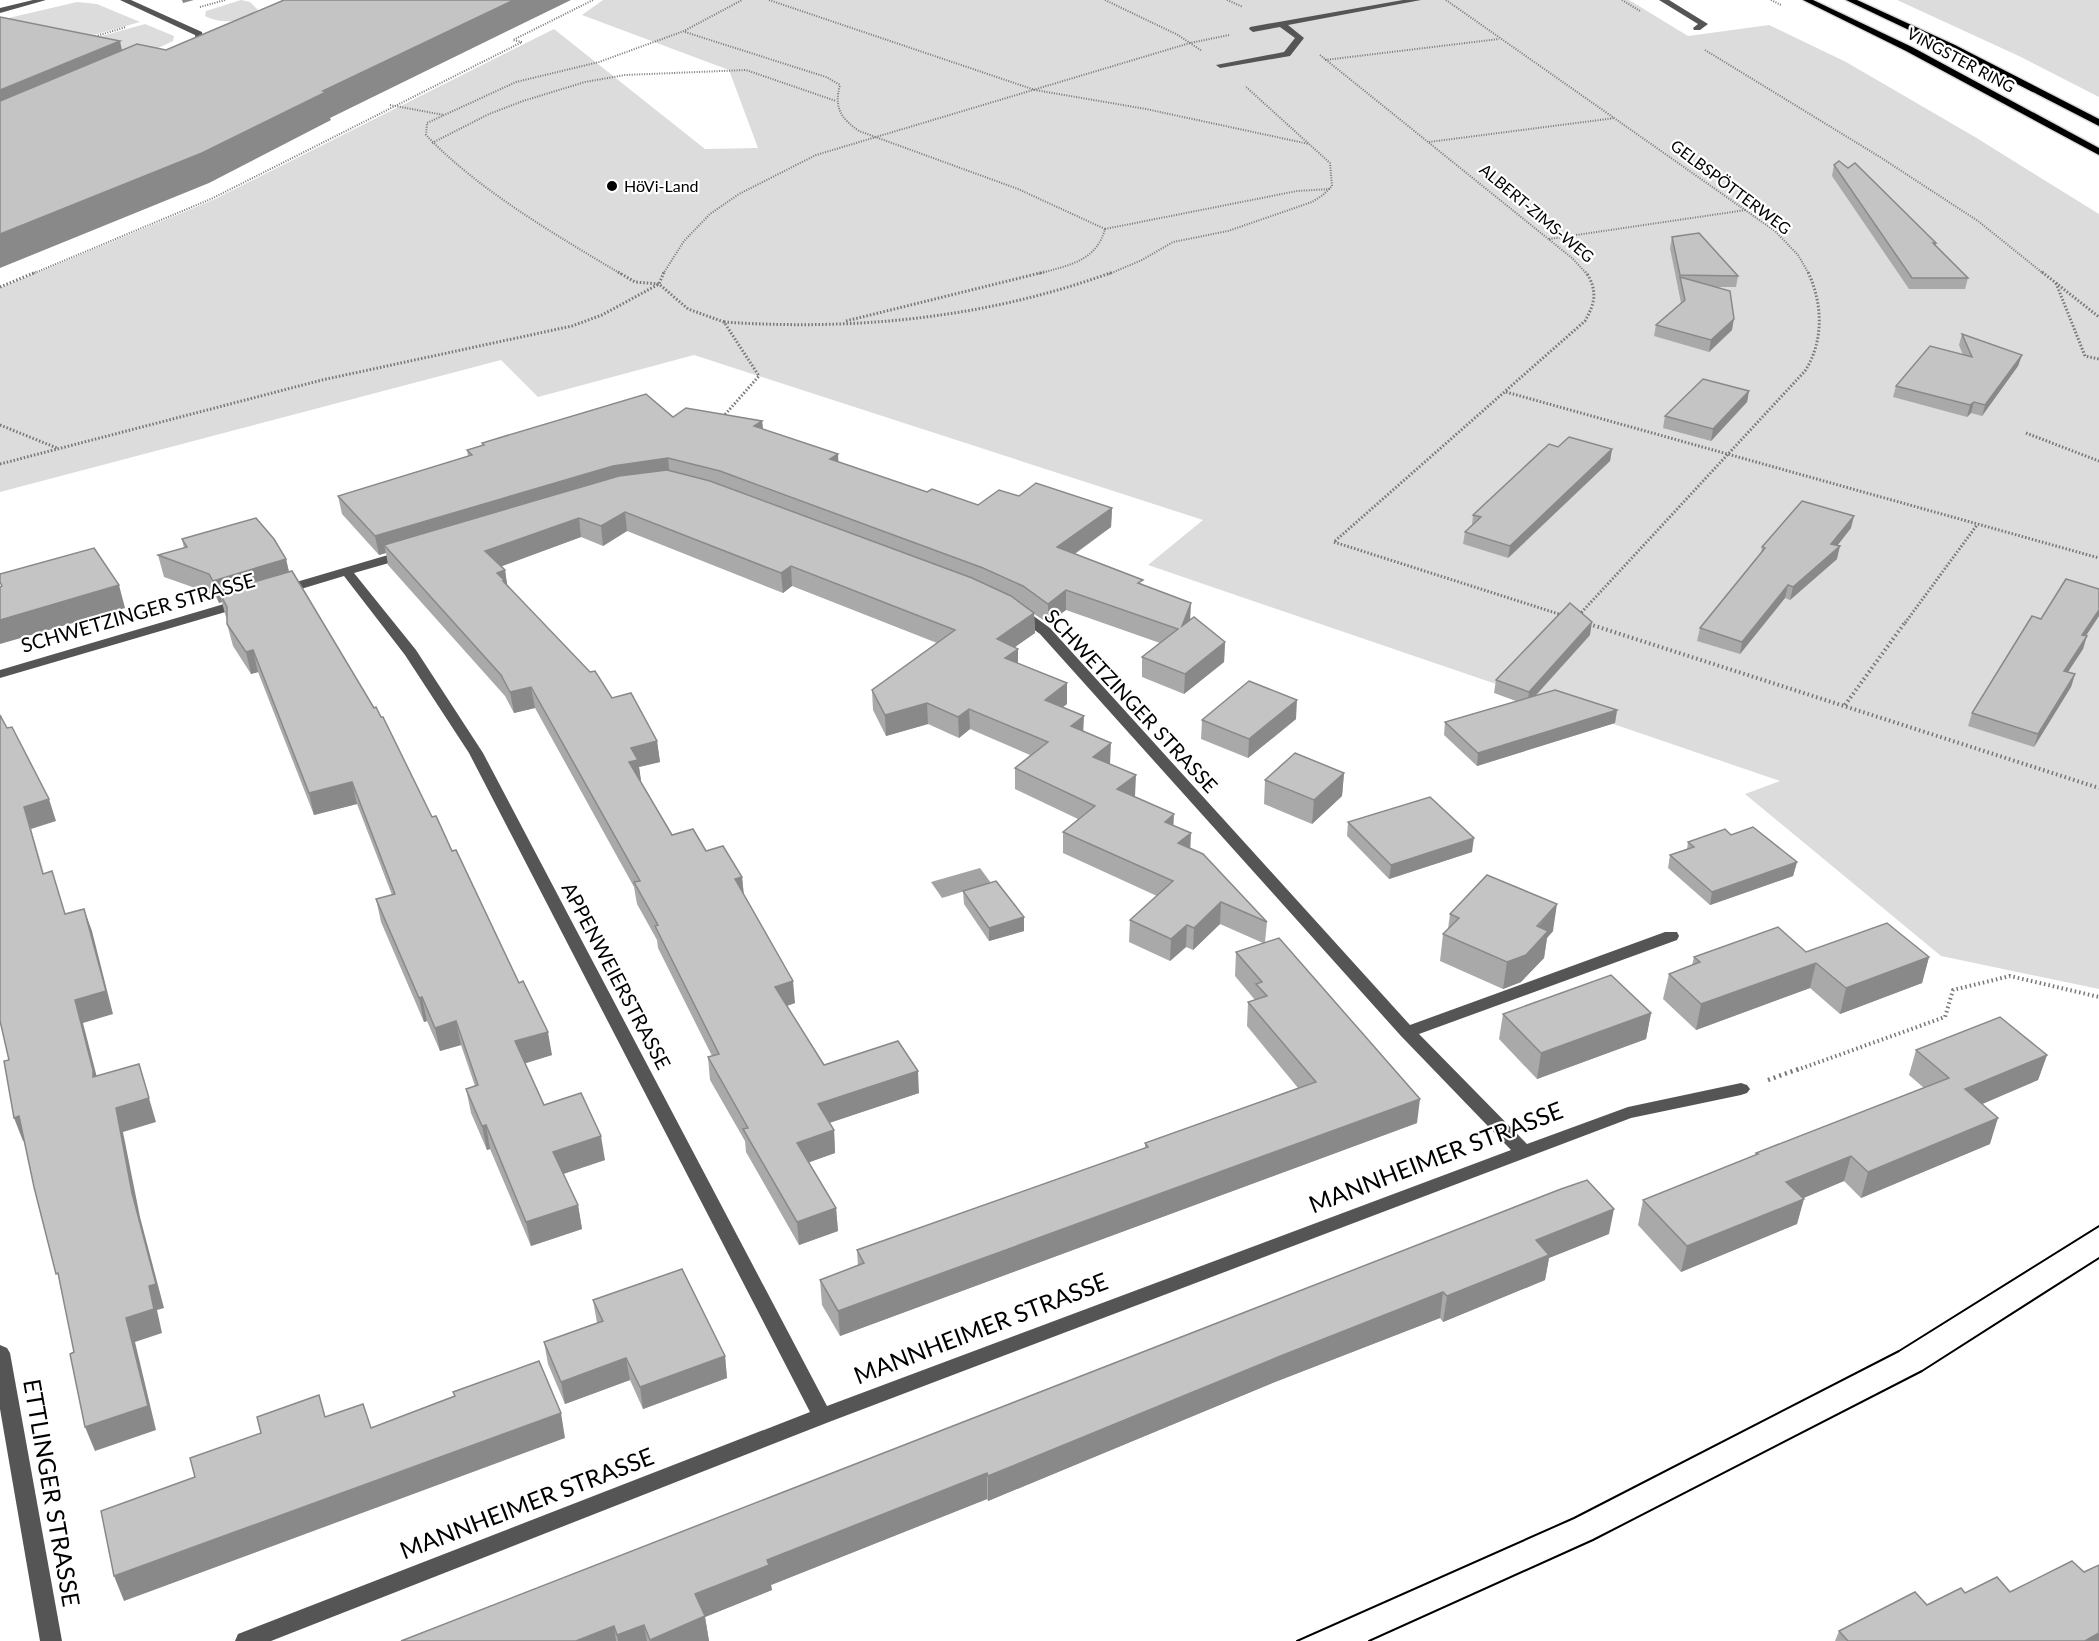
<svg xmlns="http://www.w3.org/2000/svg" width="2099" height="1641" font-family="Lato,sans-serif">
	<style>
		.green { fill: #dcdcdc }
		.water { fill: #a3a3a3 }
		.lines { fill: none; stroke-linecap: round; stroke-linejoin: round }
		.major-casing { stroke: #dbdbdb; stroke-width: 3 }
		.path-far3 { stroke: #777; stroke-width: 2; stroke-dasharray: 1 1.5; stroke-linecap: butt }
		.path-far2 { stroke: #777; stroke-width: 3; stroke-dasharray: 1.5 2; stroke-linecap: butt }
		.path-far1 { stroke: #777; stroke-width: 4; stroke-dasharray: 1.5 3; stroke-linecap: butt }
		.path { stroke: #777; stroke-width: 4.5; stroke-dasharray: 2 4; stroke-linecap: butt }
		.minor { fill: #555; fill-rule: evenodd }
		.major { fill: #000; fill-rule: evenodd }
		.tram { stroke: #000; stroke-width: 2 }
		.wall { fill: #a9a9a9 }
		.shaded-wall { fill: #898989 }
		.building { fill: #c4c4c4; stroke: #898989; stroke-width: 1.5 }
		.poi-dot { fill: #000; stroke: #fff; stroke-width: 2 }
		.labels { text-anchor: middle; stroke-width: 4.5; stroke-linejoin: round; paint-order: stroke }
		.far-street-label { font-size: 16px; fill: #000; stroke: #fff }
		.far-poi-label { font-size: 16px; fill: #000; stroke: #fff; text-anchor: start }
		.street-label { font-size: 20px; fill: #000; stroke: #fff }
		.near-street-label { font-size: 24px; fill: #000; stroke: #fff }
	</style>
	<rect width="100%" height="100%" fill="#fff"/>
	<!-- green -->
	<g class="green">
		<path d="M241,0L250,2L260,12C241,20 225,26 205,16L206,11Z"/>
		<polygon points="603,0 1629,0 1688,36 1769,25 1846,62 1975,137 2099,214 2099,989 1941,956 1745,794 1780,781 1148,565 1203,520 694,355 538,397 501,360 0,492 0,288 213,200 554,29 705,149 758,148 729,70 582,15"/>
		<polygon points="1897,0 2099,0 2099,97 2021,57"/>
		<polygon points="77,2 97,4 140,22 90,36 0,20"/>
		<polygon points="145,24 174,36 173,41 141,56 77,43"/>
	</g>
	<!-- water -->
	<polygon class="water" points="980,868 991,883 942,898 931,882"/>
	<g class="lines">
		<defs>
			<g id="major">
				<polygon points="1803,0 1813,0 1912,47 2099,148 2099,155 1906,51"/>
				<polygon points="1846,0 1857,0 1955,45 2099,119 2099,126 1949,49"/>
			</g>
		</defs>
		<!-- major casing -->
		<use href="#major" class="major-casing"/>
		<!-- path-far3 -->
		<g class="path-far3">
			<polyline points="769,0 1035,90 1146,109 1309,144"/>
			<polyline points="1105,0 1178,35 1202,51"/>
			<polyline points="1227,0 1243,7"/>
			<polyline points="1446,0 1775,231 1798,255 1809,274"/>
			<polyline points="1622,0 1640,11"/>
			<polyline points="1771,0 1781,5"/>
			<polyline points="200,7 225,0"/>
			<path d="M685,32L826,77L840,85C834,107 840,118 859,131L1018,189L1105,229C1096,262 1068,265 1038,274"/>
			<polyline points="93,37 126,27"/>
			<polyline points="1705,50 1880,157 1978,221 2044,274"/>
			<polyline points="1320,55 1572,258 1587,274"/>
			<polyline points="1325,60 1499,39"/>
			<polyline points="390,105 444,115"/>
			<polyline points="1429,142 1615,118"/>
			<polyline points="432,143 489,114 523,101 585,82 625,75 746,70 836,101"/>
			<polyline points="1105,229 1297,191 1330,189"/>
			<polyline points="1549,239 1746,210"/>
			<polyline points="32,274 211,199 522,42 513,40 593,0"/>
			<path d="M621,274C556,235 478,190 426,135L427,123L516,82L599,62L684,31L742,0"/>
			<polyline points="663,274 684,241 710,214 739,194 816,155 1190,43 1229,35"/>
			<polyline points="1109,274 1142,260 1173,242 1228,231 1312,202 1323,195 1332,186 1330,163 1245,86"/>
		</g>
		<!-- path-far2 -->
		<g class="path-far2">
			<polyline points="618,272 635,282 659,284 688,309 724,322 759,376 722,418"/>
			<polyline points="2042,272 2099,317"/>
			<polyline points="2056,283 2085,356 2099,359"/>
			<polyline points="0,287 36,272"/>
			<polyline points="846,321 1044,272"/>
			<path d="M724,322C857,331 987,318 1113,272"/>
			<polyline points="1506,392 2099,558"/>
			<polyline points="0,425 57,448"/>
			<polyline points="2026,433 2099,461"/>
			<polyline points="0,464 322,380 572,326 602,315 659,284 664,272"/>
			<path d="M1335,541L1585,321C1595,303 1598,291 1586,272"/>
			<polyline points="1334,542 1562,615"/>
			<path d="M1579,615L1805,371C1824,341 1823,304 1808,272"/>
			<polyline points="1905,623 1977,525"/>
		</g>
		<!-- path-far1 -->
		<g class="path-far1">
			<polyline points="1589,624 2099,788"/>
			<polyline points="1845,705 1906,621"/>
			<polyline points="1797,1070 1945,1017 1953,990 2010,976 2099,997"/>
		</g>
		<!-- path -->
		<polyline class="path" points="1768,1080 1801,1068"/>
		<!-- minor -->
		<g class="minor">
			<polygon points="33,0 46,0 0,13 0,8"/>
			<polygon points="120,0 131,0 202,32 203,39 196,41 195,35"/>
			<polygon points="1403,0 1421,0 1288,25 1304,38 1290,56 1220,68 1216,65 1284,52 1295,38 1280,27 1253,32 1249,29 1250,27"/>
			<polygon points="1659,0 1669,0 1708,24 1700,30 1694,30 1693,28 1698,24"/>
			<polygon points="405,550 410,551 411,554 410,557 354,573 416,650 483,753 827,1406 1511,1150 1401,1036 1040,634 1014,615 1012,612 1014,609 1024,609 1050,628 1410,1025 1665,932 1677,932 1679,936 1677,940 1419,1034 1527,1144 1628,1107 1741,1083 1747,1085 1750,1089 1747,1093 1741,1095 1631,1118 829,1422 271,1641 235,1641 238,1634 810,1412 469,753 405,655 344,576 281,595 274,591 276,588"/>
			<polygon points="241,599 246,600 248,603 246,606 0,678 0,670"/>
			<polygon points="0,1345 7,1348 10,1353 62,1641 40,1641 0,1409"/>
		</g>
		<!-- major -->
		<use href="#major" class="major"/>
		<!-- tram -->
		<g class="tram">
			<polyline points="1297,1641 1574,1518 1899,1351 2099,1226"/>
			<polyline points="1369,1641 1593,1540 1922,1371 2099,1258"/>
		</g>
	</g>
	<!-- wall -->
	<g class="wall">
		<polygon points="1834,165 1936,243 1936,246 1968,278 1965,289 1909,289 1832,176"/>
		<polygon points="1672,237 1738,276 1736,287 1715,287 1732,330 1709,352 1654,336 1656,325 1681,303 1670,248"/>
		<polygon points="1962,334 2022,355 2018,366 1982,416 1971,413 1967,417 1893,397 1896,386 1963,355 1959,345"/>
		<polygon points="1749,391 1747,402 1711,441 1663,428 1665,416"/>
		<polygon points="673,417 762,421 763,429 838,454 838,462 927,492 978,505 1019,496 1112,508 1111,527 1075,554 1142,584 1190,620 1225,642 1224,662 1184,694 1142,677 1142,657 1160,643 1066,610 1048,623 1034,614 1035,633 1015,647 1018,663 1067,704 1062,707 1110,764 1134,797 1173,826 1190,849 1267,922 1265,942 1417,1123 840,1336 822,1305 820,1280 858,1266 857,1250 1145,1148 1145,1143 1298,1088 1247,1026 1248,1002 1255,1000 1235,976 1236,952 1263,943 1220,924 1193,950 1186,947 1170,961 1129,942 1130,920 1157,896 1063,853 1063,832 1078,819 1015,789 1015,768 1030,755 970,729 959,738 928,724 886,736 873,710 872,690 937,643 792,586 783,593 627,531 603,546 581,537 501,566 505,570 507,586 612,698 657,741 660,762 639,767 641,781 640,781 672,835 706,851 742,877 744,895 795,1003 787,1006 824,1065 919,1093 829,1123 834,1130 835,1153 809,1162 836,1208 838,1231 799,1245 746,1152 745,1141 710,1080 708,1057 712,1056 658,948 657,940 637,904 634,887 535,708 514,713 505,696 388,565 386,553 379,555 342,514 338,496 468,456 467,450 482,445 482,443"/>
		<polygon points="1558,447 1612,449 1610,461 1508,558 1463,544 1465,532 1472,525 1473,515"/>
		<polygon points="1851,528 1837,546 1837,559 1790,600 1785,598 1740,654 1697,641 1700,628 1761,553 1762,547"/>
		<polygon points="182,539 286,559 289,572 452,851 552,1055 525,1063 544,1105 605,1160 563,1174 578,1205 582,1229 531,1246 490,1149 487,1150 471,1113 466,1089 475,1086 461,1045 440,1051 427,1021 424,1022 381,922 376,899 392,895 357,804 314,815 258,672 251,674 233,646 227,624 227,619 225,614 222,602 219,603 215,595 164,577 158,555 184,548"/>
		<polygon points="1590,635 1536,695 1617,710 1615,723 1477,766 1444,735 1445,722 1516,701 1494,693 1496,680"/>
		<polygon points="2086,636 2083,649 2068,672 2075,674 2071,687 2034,747 1968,726 1972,713"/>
		<polygon points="1296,719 1248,758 1201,739 1202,720"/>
		<polygon points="1344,773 1342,796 1312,824 1264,804 1265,780"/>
		<polygon points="1348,822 1472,852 1389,879 1347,836"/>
		<polygon points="1731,835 1797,862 1793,876 1710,905 1668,868 1670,855 1687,849 1688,842"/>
		<polygon points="963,891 1024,917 1024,931 989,941 964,904"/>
		<polygon points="1450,914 1553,931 1547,938 1544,958 1521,982 1503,989 1440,961 1443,934 1448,929"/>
		<polygon points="1806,952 1929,957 1922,983 1840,1014 1810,988 1696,1030 1663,999 1669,974 1692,965 1694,957"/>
		<polygon points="1651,1013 1646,1039 1537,1079 1499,1039 1503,1014"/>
		<polygon points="1916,1050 2047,1055 2038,1080 1981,1104 1990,1144 1861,1198 1844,1181 1803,1198 1797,1224 1681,1272 1638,1225 1643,1200 1756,1155 1756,1153 1924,1088 1909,1075"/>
		<polygon points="1609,1234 1549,1258 1545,1280 1443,1322 1440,1318 1275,1382 988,1501 987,1499 771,1585 772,1590 705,1617 709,1641 401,1641"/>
		<polygon points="593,1300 725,1356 727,1378 643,1409 630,1380 565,1404 548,1364 544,1342 597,1323"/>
		<polygon points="2084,1572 2099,1641 1835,1641 1839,1631 1927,1605 1965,1593 2010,1592"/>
	</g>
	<!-- shaded-wall -->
	<g class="shaded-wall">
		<polygon points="182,0 194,0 183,3"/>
		<polygon points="514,0 571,0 330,118 331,120 209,183 0,268 0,234 323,91"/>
		<polygon points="120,41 126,68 0,122 0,90"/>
		<polygon points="1734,319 1732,330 1709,352 1711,340"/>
		<polygon points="2022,355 2018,366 1982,416 1985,405"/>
		<polygon points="1749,391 1747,402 1711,441 1713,429"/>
		<polygon points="1974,402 1971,413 1967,417 1970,405"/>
		<polygon points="762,421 764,439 754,426"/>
		<polygon points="1612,449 1610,461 1508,558 1510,546"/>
		<polygon points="838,454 839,473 830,459"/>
		<polygon points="668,458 670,477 384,545 386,553 379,555 375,536 613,466"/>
		<polygon points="1112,508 1111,527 1057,566 1057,547"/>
		<polygon points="625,512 627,531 603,546 601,526"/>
		<polygon points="1854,516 1851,528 1829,556 1831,544"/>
		<polygon points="579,518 581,537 489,571 485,551"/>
		<polygon points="1840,546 1837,559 1790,600 1793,587"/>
		<polygon points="286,559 291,581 219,592 222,602 219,603 213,581"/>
		<polygon points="791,566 792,586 783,593 781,573"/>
		<polygon points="505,570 508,590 497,573"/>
		<polygon points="119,585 125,608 0,644 0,620"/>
		<polygon points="1788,585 1785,598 1740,654 1742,642"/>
		<polygon points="1066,590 1066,610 1048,623 1048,604"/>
		<polygon points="1191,603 1190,623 1182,626"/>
		<polygon points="2099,610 2099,616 2078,648 2082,635"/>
		<polygon points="1034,613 1035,633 998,659 997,639"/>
		<polygon points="1592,622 1590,635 1527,705 1529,692"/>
		<polygon points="2087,636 2083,649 2060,684 2064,671"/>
		<polygon points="1225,642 1224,662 1184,694 1185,674"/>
		<polygon points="1018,649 1018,669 1005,658"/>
		<polygon points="253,650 258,672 251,674 246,652"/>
		<polygon points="2075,674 2071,687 2034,747 2038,734"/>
		<polygon points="1067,683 1067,704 1045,721 1045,700"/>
		<polygon points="531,687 535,708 514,713 510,692"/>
		<polygon points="1297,700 1296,719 1248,758 1249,739"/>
		<polygon points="927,703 928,724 886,736 885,715"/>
		<polygon points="969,709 970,729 959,738 958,717"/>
		<polygon points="1617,710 1615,723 1477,766 1478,753"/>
		<polygon points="1084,716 1083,737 1071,726"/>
		<polygon points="657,741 660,762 639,767 641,781 631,783 629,762 631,748"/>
		<polygon points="1111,743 1110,764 1092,778 1093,757"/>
		<polygon points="1344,773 1342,796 1312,824 1314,800"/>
		<polygon points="1136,775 1135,796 1117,811 1117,789"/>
		<polygon points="352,782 357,804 314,815 309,793"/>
		<polygon points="49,799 56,821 31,829 51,896 24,807"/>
		<polygon points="1174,814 1173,835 1165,822"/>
		<polygon points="1191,833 1190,855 1178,843"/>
		<polygon points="1474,838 1472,852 1389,879 1391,865"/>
		<polygon points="1797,862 1793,876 1710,905 1712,892"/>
		<polygon points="742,877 744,898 735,879"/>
		<polygon points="1221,902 1220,924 1193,950 1194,928"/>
		<polygon points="1557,904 1553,931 1547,938 1544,958 1521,982 1503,989 1507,962"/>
		<polygon points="84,909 92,931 113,1014 83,1023 101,1093 93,1077 75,1000"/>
		<polygon points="1024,917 1024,931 989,941 989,928"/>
		<polygon points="1187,925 1186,947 1170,961 1171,939"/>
		<polygon points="1929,957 1922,983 1840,1014 1846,988"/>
		<polygon points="1816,963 1810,988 1696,1030 1701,1004"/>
		<polygon points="793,981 795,1003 777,1009 775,987"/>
		<polygon points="422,997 427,1021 424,1022 419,998"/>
		<polygon points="1651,1013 1646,1039 1537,1079 1541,1053"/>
		<polygon points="456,1021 461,1045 440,1051 435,1028"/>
		<polygon points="548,1032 552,1055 520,1065 515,1041"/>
		<polygon points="2047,1055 2038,1080 1957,1115 1965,1089"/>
		<polygon points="139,1064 156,1122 123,1132 140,1217 164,1308 157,1310 162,1333 135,1342 156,1430 95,1451 85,1427 126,1318 149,1286 132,1193 116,1108"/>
		<polygon points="918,1071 919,1093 820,1126 818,1104"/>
		<polygon points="1420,1099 1417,1123 840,1336 838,1311"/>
		<polygon points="19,1116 28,1140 23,1141 14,1118"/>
		<polygon points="1998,1118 1990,1144 1861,1198 1868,1172"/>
		<polygon points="486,1125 490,1149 487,1150 482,1126"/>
		<polygon points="834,1130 835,1153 799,1166 797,1143"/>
		<polygon points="601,1136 605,1160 557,1176 553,1152"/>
		<polygon points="1851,1156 1844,1181 1780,1208 1786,1182"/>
		<polygon points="1804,1199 1797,1224 1681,1272 1687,1246"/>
		<polygon points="578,1205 582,1229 531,1246 526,1222"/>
		<polygon points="836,1208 838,1231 799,1245 797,1222"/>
		<polygon points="1614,1209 1609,1234 1549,1258 1545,1280 1443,1322 1447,1296 1536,1240"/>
		<polygon points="1443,1292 1440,1318 1275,1382 988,1501 988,1476 1278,1357"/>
		<polygon points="725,1356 727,1378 643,1409 640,1387"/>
		<polygon points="626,1358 630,1380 565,1404 561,1382"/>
		<polygon points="561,1413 565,1438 124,1601 114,1576"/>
		<polygon points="987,1473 987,1499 771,1585 772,1590 705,1617 709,1641 651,1641 650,1640 695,1594 767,1560"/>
		<polygon points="644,1625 647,1641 618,1641 617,1635"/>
		<polygon points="614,1626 616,1641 576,1641"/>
		<polygon points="2099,1633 2099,1641 2085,1641"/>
	</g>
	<!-- building -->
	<g class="building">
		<polygon points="284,0 514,0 323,91 326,92 202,153 0,234 0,101 137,44 166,50"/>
		<polygon points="0,17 120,41 0,90"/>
		<polygon points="1839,161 1848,168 1855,163 1936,243 1933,243 1968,278 1912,278 1834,165"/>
		<polygon points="1699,233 1738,276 1680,275 1672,237"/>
		<polygon points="1680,277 1730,291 1734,319 1711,340 1656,325 1685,300"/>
		<polygon points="1962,334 2022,355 1985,405 1974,402 1970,405 1896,386 1930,346 1972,357"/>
		<polygon points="1703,379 1749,391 1713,429 1665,416"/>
		<polygon points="646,394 673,417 686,408 762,421 754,426 838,454 830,459 927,492 932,489 978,505 999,490 1019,496 1036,483 1112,508 1057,547 1143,580 1138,583 1191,603 1182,626 1194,617 1225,642 1185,674 1142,657 1178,629 1066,590 1048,604 1023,586 983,568 720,471 668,458 613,466 375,536 338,496 472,455 467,450 484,445 482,443"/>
		<polygon points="1569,437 1612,449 1510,546 1465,532 1481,517 1473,515 1549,444 1558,447"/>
		<polygon points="667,470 710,481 972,578 1011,596 1034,613 997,639 1018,649 1005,658 1067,683 1045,700 1084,716 1071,726 1111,743 1093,757 1136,775 1117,789 1174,814 1165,822 1191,833 1178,843 1203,854 1267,922 1221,902 1194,928 1187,925 1171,939 1130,920 1173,881 1063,832 1095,806 1015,768 1048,742 969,709 958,717 927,703 885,715 872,690 955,630 791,566 781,573 625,512 601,526 579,518 485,551 505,570 497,573 505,581 503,581 590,672 595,671 612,698 631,693 657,741 631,748 638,760 629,762 672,835 693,829 706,851 723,846 742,877 735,879 793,981 775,987 824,1065 898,1041 918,1071 818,1104 834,1130 797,1143 836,1208 797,1222 743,1129 748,1128 708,1057 719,1054 655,926 658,925 634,882 640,881 531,687 510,692 501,675 384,545 619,476"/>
		<polygon points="1802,501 1854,516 1831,544 1840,546 1793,587 1788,585 1742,642 1700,628 1765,548 1762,547"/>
		<polygon points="256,518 274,539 286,559 213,581 209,574 158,555 187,547 182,539"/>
		<polygon points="94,548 119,585 0,620 0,587 2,586 0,582 0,574"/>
		<polygon points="292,571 374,708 376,707 381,717 383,717 432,817 436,816 452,851 456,850 519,983 523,981 548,1032 515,1041 544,1105 581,1093 601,1136 553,1152 578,1205 526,1222 486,1125 482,1126 466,1089 478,1085 456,1021 435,1028 422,997 419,998 376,899 395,894 352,782 309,793 253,650 246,652 227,624 227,607 219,592"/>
		<polygon points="2066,579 2099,589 2099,610 2082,635 2087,636 2064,671 2075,674 2038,734 1972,713 2032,616 2041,619"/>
		<polygon points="1570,603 1592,622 1529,692 1496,680"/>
		<polygon points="1249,681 1297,700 1249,739 1202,720"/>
		<polygon points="1555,690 1617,710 1478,753 1445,722"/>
		<polygon points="0,715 7,728 12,727 49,799 24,807 43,874 52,871 65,914 84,909 106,991 75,1000 93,1070 93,1077 139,1064 149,1098 116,1108 132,1193 156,1284 149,1286 154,1309 126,1318 148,1406 85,1427 70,1354 74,1352 58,1273 56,1274 34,1187 19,1116 14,1118 4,1061 9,1060 0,1021"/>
		<polygon points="1295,753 1344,773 1314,800 1265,780"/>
		<polygon points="1430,797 1474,838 1391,865 1348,822"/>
		<polygon points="1753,827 1797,862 1712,892 1670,855 1694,847 1688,842 1725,829 1731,835"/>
		<polygon points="1487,875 1557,904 1537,926 1548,931 1526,955 1507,962 1443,934 1459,918 1450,914"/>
		<polygon points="996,881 1024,917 989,928 963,891"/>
		<polygon points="1887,923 1929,957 1846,988 1816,963 1701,1004 1669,974 1700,962 1694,957 1778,927 1806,952"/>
		<polygon points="1279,938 1420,1099 838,1311 820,1280 864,1263 857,1250 1148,1147 1145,1143 1316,1082 1248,1002 1267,996 1256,984 1262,982 1236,952"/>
		<polygon points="1611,975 1651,1013 1541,1053 1503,1014"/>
		<polygon points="2000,1017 2047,1055 1965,1089 1998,1118 1868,1172 1851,1156 1786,1182 1804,1199 1687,1246 1643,1200 1758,1154 1756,1153 1949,1078 1916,1050"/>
		<polygon points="1587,1180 1614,1209 1536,1240 1549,1255 1447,1296 1443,1292 1278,1357 988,1476 987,1473 767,1560 769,1565 695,1594 705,1616 650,1640 644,1625 617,1635 614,1626 576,1641 401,1641 1561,1189"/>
		<polygon points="682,1269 725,1356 640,1387 626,1358 561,1382 544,1342 603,1321 593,1300"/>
		<polygon points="539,1361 561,1413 114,1576 101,1511 195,1477 190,1458 261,1433 257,1417 319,1395 325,1417 363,1404 371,1428 455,1396 453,1392"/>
		<polygon points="2072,1561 2084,1572 2099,1565 2099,1633 2085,1641 1848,1641 1839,1631 1915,1592 1927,1605 1961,1588 1965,1593 1997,1577 2010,1592"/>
	</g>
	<!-- markers -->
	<circle class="poi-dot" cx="612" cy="186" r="6"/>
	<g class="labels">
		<!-- far-street labels -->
		<g class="far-street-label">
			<text transform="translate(1961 60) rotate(28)" y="6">VINGSTER RING</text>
			<text transform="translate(1731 187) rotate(37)" y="6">GELBSPÖTTERWEG</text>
			<text transform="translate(1537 213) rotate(40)" y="6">ALBERT-ZIMS-WEG</text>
		</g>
		<!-- far-poi labels -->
		<g class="far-poi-label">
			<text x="624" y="192">HöVi-Land</text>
		</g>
		<!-- street labels -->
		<g class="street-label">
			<text transform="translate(138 613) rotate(-16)" y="7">SCHWETZINGER STRASSE</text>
			<text transform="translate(1131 701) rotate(47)" y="7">SCHWETZINGER STRASSE</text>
			<text transform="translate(616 976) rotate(62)" y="7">APPENWEIERSTRASSE</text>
		</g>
		<!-- near-street labels -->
		<g class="near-street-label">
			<text transform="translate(1436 1158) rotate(-21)" y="8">MANNHEIMER STRASSE</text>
			<text transform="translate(981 1329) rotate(-21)" y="8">MANNHEIMER STRASSE</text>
			<text transform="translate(51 1493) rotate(80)" y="8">ETTLINGER STRASSE</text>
			<text transform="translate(527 1504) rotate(-21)" y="8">MANNHEIMER STRASSE</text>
		</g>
	</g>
</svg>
